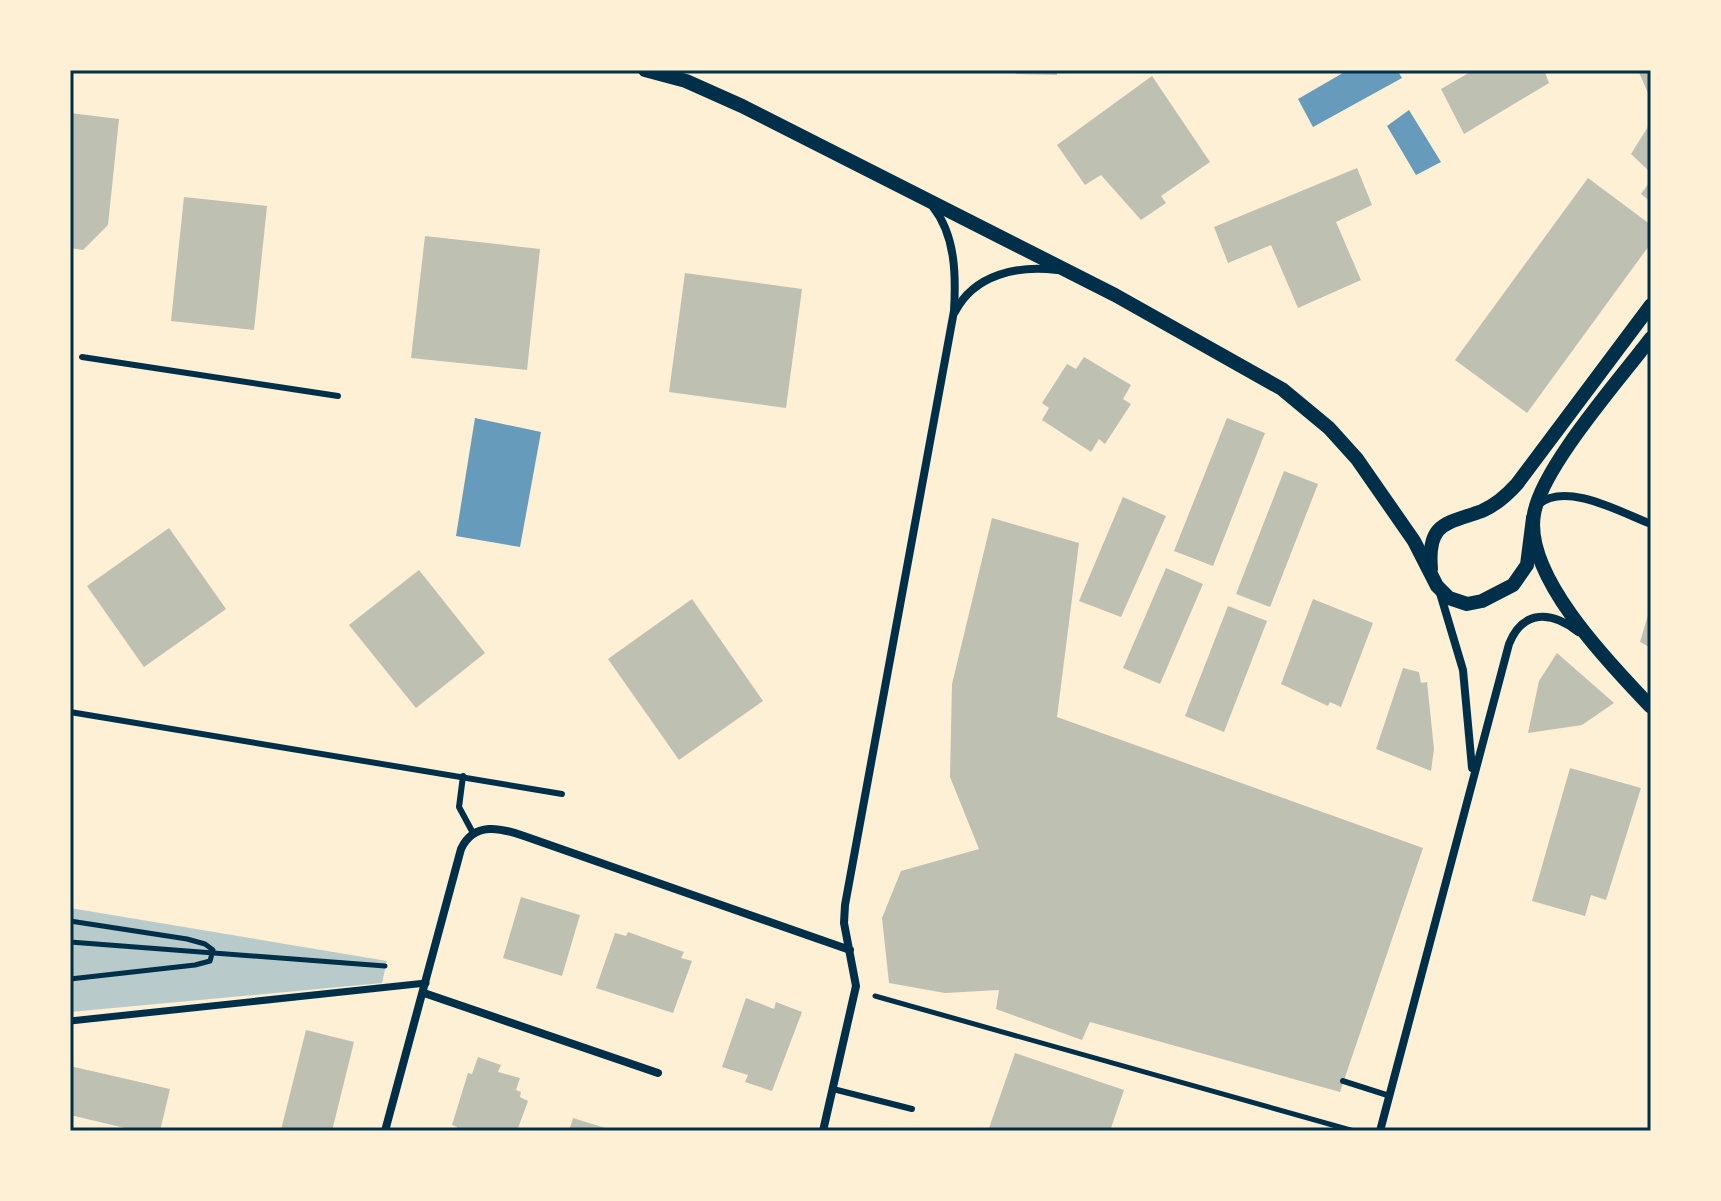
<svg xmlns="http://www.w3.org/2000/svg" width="1721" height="1201" font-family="'Golos Text',sans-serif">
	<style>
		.green { fill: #b9caca }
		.water { fill: #669bbc }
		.building { fill: #bec0b2 }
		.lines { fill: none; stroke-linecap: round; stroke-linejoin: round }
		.path { stroke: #003049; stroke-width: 5 }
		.service { stroke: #003049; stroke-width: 6 }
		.pedestrian { stroke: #003049; stroke-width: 7 }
		.minor { stroke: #003049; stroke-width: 8 }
		.tertiary { stroke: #003049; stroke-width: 14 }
		.neatline { fill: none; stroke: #003049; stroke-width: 3 }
	</style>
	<rect width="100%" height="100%" fill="#fdf0d5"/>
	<!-- green -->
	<polygon class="green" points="70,908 387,961 382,983 70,1012"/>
	<!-- water -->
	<g class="water">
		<polygon points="1348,70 1397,70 1402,78 1313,127 1298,99"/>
		<polygon points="1409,110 1441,162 1416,175 1387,126"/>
		<polygon points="475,418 541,432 520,547 456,536"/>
	</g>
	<!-- building -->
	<g class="building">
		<polygon points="1016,70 1057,70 1057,75 1016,74"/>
		<polygon points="1474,70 1544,70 1549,83 1464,134 1441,89"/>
		<polygon points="1638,70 1651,70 1651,100"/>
		<polygon points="1152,76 1210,162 1161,196 1166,203 1141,220 1101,175 1085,185 1057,145"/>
		<polygon points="70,113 119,119 108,225 83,250 70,248"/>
		<polygon points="1651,122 1651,173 1631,154"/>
		<polygon points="1357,168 1372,205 1336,222 1361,280 1298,308 1271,245 1228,263 1214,227"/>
		<polygon points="1588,178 1651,225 1651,243 1527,413 1455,360"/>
		<polygon points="1651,180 1651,202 1641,194"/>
		<polygon points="184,197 267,206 254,330 171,321"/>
		<polygon points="425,236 540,249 527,370 411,358"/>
		<polygon points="685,273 802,289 786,408 669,392"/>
		<polygon points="1084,357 1131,385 1123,399 1131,404 1105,444 1099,439 1091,452 1042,420 1049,408 1042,403 1067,364 1076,369"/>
		<polygon points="1227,418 1265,433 1213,566 1174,551"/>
		<polygon points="1284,471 1318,484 1270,607 1236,594"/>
		<polygon points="1123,497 1166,516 1121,617 1079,601"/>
		<polygon points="992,518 1079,543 1057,717 1423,848 1340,1092 1090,1022 1082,1040 996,1009 999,990 945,993 889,983 882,918 901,871 979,849 950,777 952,684"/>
		<polygon points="169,528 226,609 144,667 87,586"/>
		<polygon points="1166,568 1203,584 1160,684 1123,668"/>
		<polygon points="419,570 485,653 416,708 349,625"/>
		<polygon points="692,599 763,701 679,760 608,659"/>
		<polygon points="1313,599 1373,623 1341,707 1330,702 1328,706 1281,684"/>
		<polygon points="1651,605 1651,648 1640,642"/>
		<polygon points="1228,606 1267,621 1224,732 1185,716"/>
		<polygon points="1557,653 1614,703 1582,725 1528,733 1539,681"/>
		<polygon points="1403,668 1419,672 1421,683 1427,682 1434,749 1431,771 1376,749"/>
		<polygon points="1570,768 1641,788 1606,900 1591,895 1585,916 1532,901"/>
		<polygon points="521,897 580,915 562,976 503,958"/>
		<polygon points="628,932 684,952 681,958 692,961 673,1013 596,988 615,933 626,936"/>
		<polygon points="746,998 774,1009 776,1002 802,1012 772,1091 745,1082 748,1075 722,1067"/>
		<polygon points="306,1030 354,1042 332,1131 281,1130"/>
		<polygon points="1015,1053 1124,1090 1110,1131 988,1131"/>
		<polygon points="478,1057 501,1065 498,1072 520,1078 516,1090 521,1092 520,1097 528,1101 517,1131 456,1131 457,1127 452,1125 468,1073 472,1074"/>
		<polygon points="70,1066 170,1089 160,1131 138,1131 70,1115"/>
		<polygon points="573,1118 612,1130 612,1131 569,1131"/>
	</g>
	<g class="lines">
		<!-- path -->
		<g class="path">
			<polyline points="70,921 187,939 205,944 213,950 210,961 195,965 70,979"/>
			<polyline points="70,942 385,966"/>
			<polyline points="875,996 1354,1131"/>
		</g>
		<!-- service -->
		<g class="service">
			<polyline points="82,357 338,396"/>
			<polyline points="70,712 562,794"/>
			<polyline points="463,776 459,807 473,833"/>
			<polyline points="1343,1081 1390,1096"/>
			<polyline points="833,1089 912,1109"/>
		</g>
		<!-- pedestrian -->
		<polyline class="pedestrian" points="70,1021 426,983"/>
		<!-- minor -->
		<g class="minor">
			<path d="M955,312C974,274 1019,265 1057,270"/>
			<path d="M1539,504C1566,481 1622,513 1651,524"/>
			<polyline points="1440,593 1463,670 1472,768"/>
			<polyline points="424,993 658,1073"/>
			<path d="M385,1131L461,849C474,821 501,828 524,836L850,950"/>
			<path d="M823,1131L856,986L844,923L845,905L954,311C956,277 956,236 933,207"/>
			<path d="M1380,1131L1509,644C1523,609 1552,611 1578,632"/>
		</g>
		<!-- tertiary -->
		<g class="tertiary">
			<polyline points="645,70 686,81 742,106 1115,295 1282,389 1329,428 1357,459 1414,541 1437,586 1449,598 1467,604 1482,601 1513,585 1527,565 1533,518"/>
			<path d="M1651,338C1620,379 1542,467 1534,514C1523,576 1612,666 1651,707"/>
			<path d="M1431,569C1427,522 1446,524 1482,511C1496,505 1507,495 1517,484L1651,305"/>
		</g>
	</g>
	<!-- border -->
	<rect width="1721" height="1201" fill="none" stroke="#fdf0d5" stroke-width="144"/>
	<rect x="72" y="72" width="1577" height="1057" class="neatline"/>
</svg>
